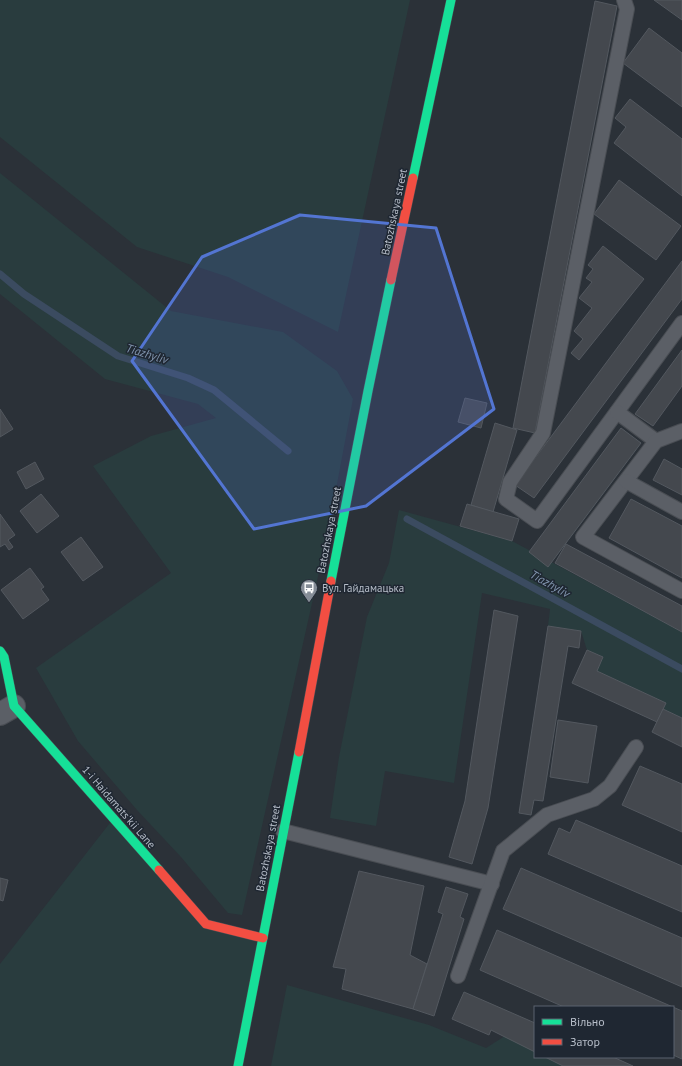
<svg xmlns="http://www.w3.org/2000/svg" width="682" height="1066" font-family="'PT Sans',sans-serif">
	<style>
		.green { fill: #293c3e }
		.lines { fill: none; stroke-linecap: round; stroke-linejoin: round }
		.stream { stroke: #3b4b60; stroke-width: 7 }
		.building { fill: #44484e; stroke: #53585f }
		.lane-casing { stroke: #494d53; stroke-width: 16 }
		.street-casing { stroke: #494d53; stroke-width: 24 }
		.fast-casing { stroke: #494d53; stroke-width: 10 }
		.jam-casing { stroke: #494d53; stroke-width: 10 }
		.lane { stroke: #5b5f66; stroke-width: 14 }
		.street { stroke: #5b5f66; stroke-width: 22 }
		.fast { stroke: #16e098; stroke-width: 9 }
		.jam { stroke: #f24e42; stroke-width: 9 }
		.marked { fill: #5375d2; fill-opacity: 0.2; stroke: #5375d2; stroke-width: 3; stroke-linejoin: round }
		.labels { text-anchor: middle; stroke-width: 3; stroke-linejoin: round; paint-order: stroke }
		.street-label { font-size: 11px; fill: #b6bdc8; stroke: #1f2732 }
		.poi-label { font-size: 11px; fill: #b6bdc8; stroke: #1f2732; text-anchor: start }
		.water-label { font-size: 12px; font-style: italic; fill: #8094ad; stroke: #1f2732 }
	</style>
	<rect width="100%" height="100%" fill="#2b3138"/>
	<!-- green -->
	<g class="green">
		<polygon points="0,0 410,0 338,332 228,277 137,247 0,137"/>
		<polygon points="0,173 171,311 283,332 337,371 353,399 328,532 242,915 228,913 181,857 137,810 78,741 36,668 171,573 93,466 151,436 216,418 198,404 105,379 0,294"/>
		<polygon points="399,510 512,541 682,632 682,718 663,709 666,703 597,671 603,657 587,650 581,631 548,626 550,609 482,593 454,783 385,771 376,826 330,818 339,757 367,617 389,563"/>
		<polygon points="113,819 206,923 263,938 238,1066 0,1066 0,964"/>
		<polygon points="287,985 429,1025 486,1048 505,1036 535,1052 535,1057 545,1057 563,1066 271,1066"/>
	</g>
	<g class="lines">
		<!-- stream -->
		<g class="stream">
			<polyline points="0,274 24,294 118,356 188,378 214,390 288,451"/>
			<polyline points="407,519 682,669"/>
		</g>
	</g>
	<!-- building -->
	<g class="building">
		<polygon points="654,0 682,0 682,20"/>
		<polygon points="595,1 617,6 535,433 513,428"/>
		<polygon points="649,28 682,53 682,107 623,63"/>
		<polygon points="630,99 682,139 682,196 614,143 626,127 615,118"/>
		<polygon points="619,180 681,226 656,260 594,214"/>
		<polygon points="603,246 644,279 579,360 571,353 583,339 574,331 592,308 579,298 592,282 586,278 593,269 588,265"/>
		<polygon points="682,261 682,299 534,498 515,485"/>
		<polygon points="682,350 682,386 653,426 635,414"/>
		<polygon points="465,398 487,403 481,428 458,422"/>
		<polygon points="0,409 13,429 0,437"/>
		<polygon points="495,423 517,430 493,512 471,505"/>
		<polygon points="621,428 641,443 548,567 529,552"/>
		<polygon points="664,459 682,469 682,495 653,480"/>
		<polygon points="35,462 44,479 26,489 17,472"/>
		<polygon points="41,494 59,516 37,533 20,511"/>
		<polygon points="631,499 682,526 682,578 609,538"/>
		<polygon points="467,504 519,519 512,541 460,526"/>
		<polygon points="0,514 15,535 8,540 13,547 9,550 5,544 0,547"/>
		<polygon points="81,537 103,567 83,581 61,552"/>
		<polygon points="566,544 682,606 682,632 555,563"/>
		<polygon points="30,568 44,587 41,589 49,600 23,619 1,590"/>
		<polygon points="494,610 518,616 488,808 472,864 449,857 465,801"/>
		<polygon points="548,626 581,631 579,648 568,646 543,801 534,800 531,815 519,813"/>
		<polygon points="587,650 603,657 597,671 666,703 657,722 572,683"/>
		<polygon points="663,709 682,718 682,747 652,732"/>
		<polygon points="558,720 597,726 588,783 550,777"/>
		<polygon points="640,766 682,784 682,832 622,805"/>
		<polygon points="576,820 682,866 682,912 548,854 559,828 570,833"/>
		<polygon points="521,868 682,938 682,987 503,909"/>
		<polygon points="359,871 424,886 410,955 427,964 413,1009 342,989 346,969 333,967"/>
		<polygon points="0,878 8,880 3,901 0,900"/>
		<polygon points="446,887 468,894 460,917 464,919 434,1016 413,1009 443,914 438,912"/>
		<polygon points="497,930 682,1011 682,1059 673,1055 673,1007 564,1007 480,970"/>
		<polygon points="464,992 535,1023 535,1052 491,1030 489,1035 452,1019"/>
		<polygon points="545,1057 613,1057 633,1066 563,1066"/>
	</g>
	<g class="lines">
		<defs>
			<g id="lane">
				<polyline points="624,0 627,9 543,433 510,482 506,499 537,521 682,323"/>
				<polyline points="617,412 656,441"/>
				<polyline points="682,431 656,441 583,537 682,591"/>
				<polyline points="626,481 682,512"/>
				<polyline points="283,831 492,884"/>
				<polyline points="458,976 503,851 547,815 594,799 610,786 636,747"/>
			</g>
			<polyline id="street" points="0,714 14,706"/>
			<g id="fast">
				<polyline points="413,178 451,0"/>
				<polyline points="331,581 368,391 391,280"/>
				<polyline points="0,651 4,657 14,706 159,870"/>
				<polyline points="238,1066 299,752"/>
			</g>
			<g id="jam">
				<polyline points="391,280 413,178"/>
				<polyline points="299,752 331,581"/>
				<polyline points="159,870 206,924 263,938"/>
			</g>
		</defs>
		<!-- lane casing -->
		<use href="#lane" class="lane-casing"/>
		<!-- street casing -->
		<use href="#street" class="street-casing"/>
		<!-- fast casing -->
		<use href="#fast" class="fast-casing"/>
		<!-- jam casing -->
		<use href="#jam" class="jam-casing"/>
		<!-- lane -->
		<use href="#lane" class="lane"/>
		<!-- street -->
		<use href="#street" class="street"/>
		<!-- fast -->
		<use href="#fast" class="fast"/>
		<!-- jam -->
		<use href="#jam" class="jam"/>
	</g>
	<!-- marked area -->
	<path class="marked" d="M300,215L436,228L494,409L366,506L254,529L132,361L202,257Z"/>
	<!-- icons -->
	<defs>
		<symbol id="bus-pin" viewBox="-11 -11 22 30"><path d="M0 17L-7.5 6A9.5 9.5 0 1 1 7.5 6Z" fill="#858c96" stroke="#1f2732"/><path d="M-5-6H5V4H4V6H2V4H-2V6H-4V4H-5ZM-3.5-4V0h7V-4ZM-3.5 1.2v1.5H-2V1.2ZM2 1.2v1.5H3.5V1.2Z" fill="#fff"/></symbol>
	</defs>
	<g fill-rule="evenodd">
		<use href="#bus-pin" x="299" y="578" width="20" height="27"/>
	</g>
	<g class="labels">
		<!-- street labels -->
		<g class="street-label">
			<text transform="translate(394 212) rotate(-78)" y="4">Batozhskaya street</text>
			<text transform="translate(329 530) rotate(-79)" y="4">Batozhskaya street</text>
			<text transform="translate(119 807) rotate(49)" y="4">1-i Haidamats'kii Lane</text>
			<text transform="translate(268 848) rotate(-79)" y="4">Batozhskaya street</text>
		</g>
		<!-- poi labels -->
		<g class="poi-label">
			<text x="322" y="592">Вул. Гайдамацька</text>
		</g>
		<!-- water labels -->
		<g class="water-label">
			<text transform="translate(147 354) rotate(17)" y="4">Tiazhyliv</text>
			<text transform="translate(550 584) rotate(29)" y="4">Tiazhyliv</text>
		</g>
	</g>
	<!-- legend -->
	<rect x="534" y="1006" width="140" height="52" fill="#1f2732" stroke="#5b636e"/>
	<rect x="542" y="1019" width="20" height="6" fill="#16e098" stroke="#5b636e"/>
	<text x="570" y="1026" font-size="12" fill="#b6bdc8">Вільно</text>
	<rect x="542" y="1039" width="20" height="6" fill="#f24e42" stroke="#5b636e"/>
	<text x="570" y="1046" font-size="12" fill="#b6bdc8">Затор</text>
</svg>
